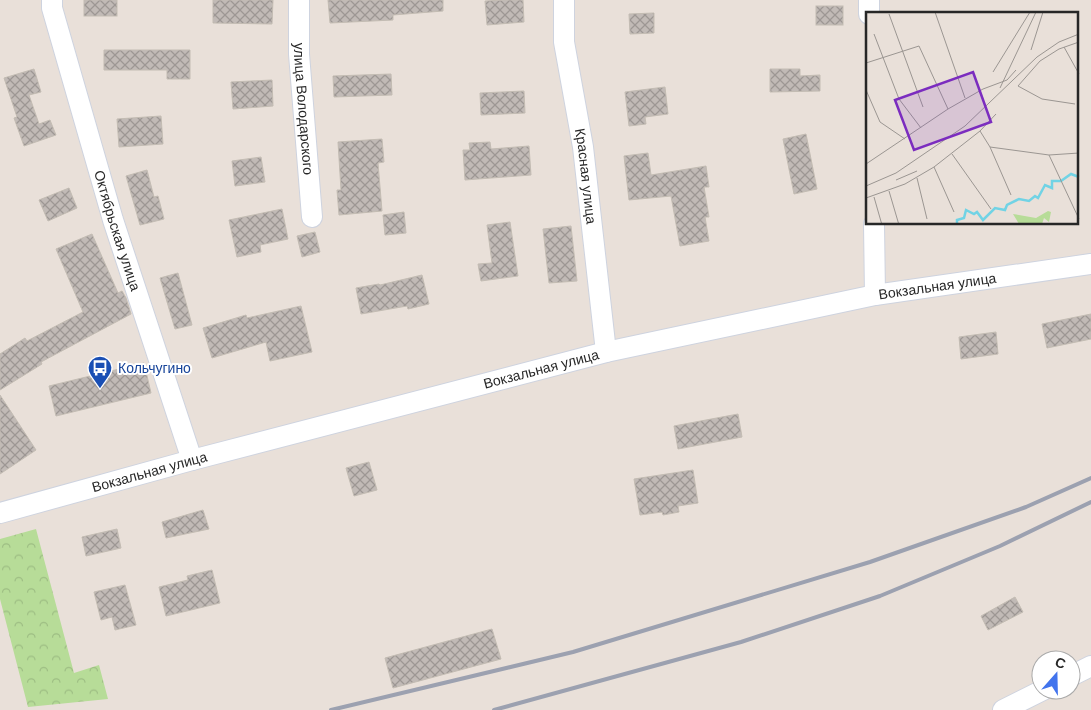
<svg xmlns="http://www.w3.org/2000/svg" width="1091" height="710" font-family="Arial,sans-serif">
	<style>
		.forest { fill: url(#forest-crowns) }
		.building { fill: url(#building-cross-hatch); stroke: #c3bcb3 }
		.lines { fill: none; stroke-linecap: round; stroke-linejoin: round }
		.minor-casing { stroke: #ced3df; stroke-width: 22 }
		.minor { stroke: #fff; stroke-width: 20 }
		.rail { stroke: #9ca1b0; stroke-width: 4 }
		.labels { text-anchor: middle; stroke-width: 4; stroke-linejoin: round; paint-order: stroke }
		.street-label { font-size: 14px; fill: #272727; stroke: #fff }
		.transit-label { font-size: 14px; fill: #164399; stroke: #fff; text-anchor: start }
		.inset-river { fill: none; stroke: #71d3e5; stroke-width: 2.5 }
		.inset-road { fill: none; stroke: #9b9692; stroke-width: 1 }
		.view { fill: #7b2cbf; fill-opacity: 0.15; stroke: #7b2cbf; stroke-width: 2.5 }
		.inset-edge { fill: none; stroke: #272727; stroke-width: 2.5 }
	</style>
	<defs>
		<pattern id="forest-crowns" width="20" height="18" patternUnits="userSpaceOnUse" patternTransform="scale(1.25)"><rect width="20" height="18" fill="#b7dc98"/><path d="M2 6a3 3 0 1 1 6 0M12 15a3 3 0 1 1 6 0" fill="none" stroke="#9dbd83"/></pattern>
		<pattern id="building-cross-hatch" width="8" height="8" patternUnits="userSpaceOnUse" patternTransform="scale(1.25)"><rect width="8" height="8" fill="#c1bab6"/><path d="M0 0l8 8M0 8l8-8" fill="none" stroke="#9d9794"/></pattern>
	</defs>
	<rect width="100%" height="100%" fill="#e9e0d9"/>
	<!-- forest -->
	<polygon class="forest" points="36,529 74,673 99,665 108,699 28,707 0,599 0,539"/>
	<!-- building -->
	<g class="building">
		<rect x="84" y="0" width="33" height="16"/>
		<polygon points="213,0 273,0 272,24 213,23"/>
		<polygon points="328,0 443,0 443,11 393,15 393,20 330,23"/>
		<polygon points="504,0 523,0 524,22 487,25 485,1"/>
		<rect x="816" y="6" width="27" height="19"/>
		<polygon points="654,13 654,33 630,34 629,14"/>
		<polygon points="104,50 190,50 190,79 167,79 167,70 104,70"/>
		<polygon points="34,69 41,92 29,95 39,124 50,120 56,135 24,146 14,118 17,117 4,78"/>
		<polygon points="770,69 800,69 800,76 820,75 820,91 770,92"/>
		<polygon points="391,74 392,95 334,97 333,76"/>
		<polygon points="272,80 273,106 233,109 231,82"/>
		<polygon points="665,87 668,114 645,117 646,124 629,126 625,92"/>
		<polygon points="524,91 525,113 481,115 480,93"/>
		<polygon points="161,116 163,144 119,147 117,119"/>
		<polygon points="806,134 817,189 794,194 783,139"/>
		<polygon points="382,139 384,162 378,163 382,211 339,215 337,190 341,190 338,142"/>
		<polygon points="490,142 491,149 529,146 531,175 465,180 463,150 470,150 469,143"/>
		<polygon points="648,153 651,175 706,166 709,187 704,187 709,217 705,217 709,241 680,246 671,196 629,200 624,156"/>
		<polygon points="261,157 265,182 235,186 232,161"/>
		<polygon points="147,170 154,197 158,196 164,219 140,225 126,176"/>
		<polygon points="69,188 77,208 48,221 39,200"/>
		<polygon points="282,209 288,239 260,245 261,252 237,257 229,220"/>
		<polygon points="404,212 406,233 385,235 383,215"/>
		<polygon points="510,222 518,276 481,281 478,264 492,263 487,225"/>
		<polygon points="571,226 577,281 549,283 543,229"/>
		<polygon points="315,232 320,252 302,257 297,236"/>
		<polygon points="92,234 118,293 122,291 126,298 131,314 41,362 42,364 0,390 0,354 25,338 27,341 83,312 56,249"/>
		<polygon points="178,273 192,325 175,329 160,278"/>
		<polygon points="422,275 429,304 408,309 407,306 361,314 356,288 379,284 380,285"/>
		<polygon points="301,306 312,352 270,361 266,342 212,358 203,328 246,315 247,318"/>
		<polygon points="1091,314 1091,339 1047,348 1042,324"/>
		<polygon points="996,332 998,354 961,359 959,337"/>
		<polygon points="144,363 151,393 56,416 49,386"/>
		<polygon points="0,395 36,450 0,474"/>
		<polygon points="738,414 742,437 678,449 674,426"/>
		<polygon points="369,462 377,490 354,496 346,468"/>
		<polygon points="693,470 698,503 678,506 679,512 663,515 662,512 640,515 634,479"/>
		<polygon points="203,510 209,529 166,538 162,522"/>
		<polygon points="117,529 121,548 86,556 82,537"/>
		<polygon points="212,570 220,603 166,616 159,587 188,580 187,576"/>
		<polygon points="125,585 136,625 115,630 112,617 101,620 94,592"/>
		<polygon points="1015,597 1023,612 988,630 981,616"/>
		<polygon points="492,629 501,659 393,688 385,658"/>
	</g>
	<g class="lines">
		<defs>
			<g id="minor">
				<path id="s1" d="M52,0V8L113,220L192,460"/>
				<path id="s2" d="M299,0V54L312,217"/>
				<path id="s3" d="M564,0V42L583,147L606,352"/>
				<polyline points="869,14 869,0"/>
				<polyline points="874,224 875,295"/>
				<path id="s4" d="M0,513L192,460L606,352L875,295L1091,264"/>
				<polyline points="1071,676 1091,666"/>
				<polyline points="1003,710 1043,690"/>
			</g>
		</defs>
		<!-- minor casing -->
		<use href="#minor" class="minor-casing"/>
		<!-- minor -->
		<use href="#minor" class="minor"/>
		<!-- rail -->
		<g class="rail">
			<polyline points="331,710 573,652 870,562 1026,507 1091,478"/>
			<polyline points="494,710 741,642 880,596 1000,546 1091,502"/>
		</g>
	</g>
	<!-- icons -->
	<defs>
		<symbol id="bus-pin" viewBox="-11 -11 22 30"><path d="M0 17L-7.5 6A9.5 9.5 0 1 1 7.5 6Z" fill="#1a4fb4" stroke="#fff"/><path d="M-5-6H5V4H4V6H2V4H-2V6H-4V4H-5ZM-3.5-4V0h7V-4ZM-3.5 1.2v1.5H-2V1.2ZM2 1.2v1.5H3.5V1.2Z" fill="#fff"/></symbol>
	</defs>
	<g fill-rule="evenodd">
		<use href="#bus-pin" x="86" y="354" width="28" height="38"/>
	</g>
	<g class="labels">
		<!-- street labels -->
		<g class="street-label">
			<text dy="5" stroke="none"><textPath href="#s2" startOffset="109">улица Володарского</textPath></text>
			<text dy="5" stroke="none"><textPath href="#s3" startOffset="178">Красная улица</textPath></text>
			<text dy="5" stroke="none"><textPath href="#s1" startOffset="240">Октябрьская улица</textPath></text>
			<text dy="5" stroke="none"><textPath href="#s4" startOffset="965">Вокзальная улица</textPath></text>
			<text dy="5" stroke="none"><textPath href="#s4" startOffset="560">Вокзальная улица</textPath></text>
			<text dy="5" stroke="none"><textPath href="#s4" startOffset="155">Вокзальная улица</textPath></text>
		</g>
		<!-- transit labels -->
		<g class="transit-label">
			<text x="118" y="373">Кольчугино</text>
		</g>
	</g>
	<!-- overview -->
	<g transform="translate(866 12)">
		<rect width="212" height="212" fill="#e9e0d9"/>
		<path d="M182,199L185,200L183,210L178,206L176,212H153L147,202L170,206Z" fill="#b7dc98"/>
		<path class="inset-river" d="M91,213V208L98,206L100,198L108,202L111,200L117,208L129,196L139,198L141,193L153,187L163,189L169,184L172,186L179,173L186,176V169H195L205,162L213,165"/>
		<path class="inset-road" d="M69,0L99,86M23,2L57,95M8,22L33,87L55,116M198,35L213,62M165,38L177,0M0,51L53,34L82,97M127,60L164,0M134,76L170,0M0,78L14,110L39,127M209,92L176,87L152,74L174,49L193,37L213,30M114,119L124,135L183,143L213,207M124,135L145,183M86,142L125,197M183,143L213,141M0,152L82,97L117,77L141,68L150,58M68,155L88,200M51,166L61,207M30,168L51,159M0,174L30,161L99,114L171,45L193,30L213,22M23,179L33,213M8,185L16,213M0,186L39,172L68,155L114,119L130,102"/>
		<path class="view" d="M107,60L125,110L48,138L29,88Z"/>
		<rect width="212" height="212" class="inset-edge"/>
	</g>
	<!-- north arrow -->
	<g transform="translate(1056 675) rotate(20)"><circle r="24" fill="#ffffff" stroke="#a9a9a9"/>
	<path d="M0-4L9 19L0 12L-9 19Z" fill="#4274ed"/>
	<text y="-8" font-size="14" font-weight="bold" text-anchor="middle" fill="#272727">С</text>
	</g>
</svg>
